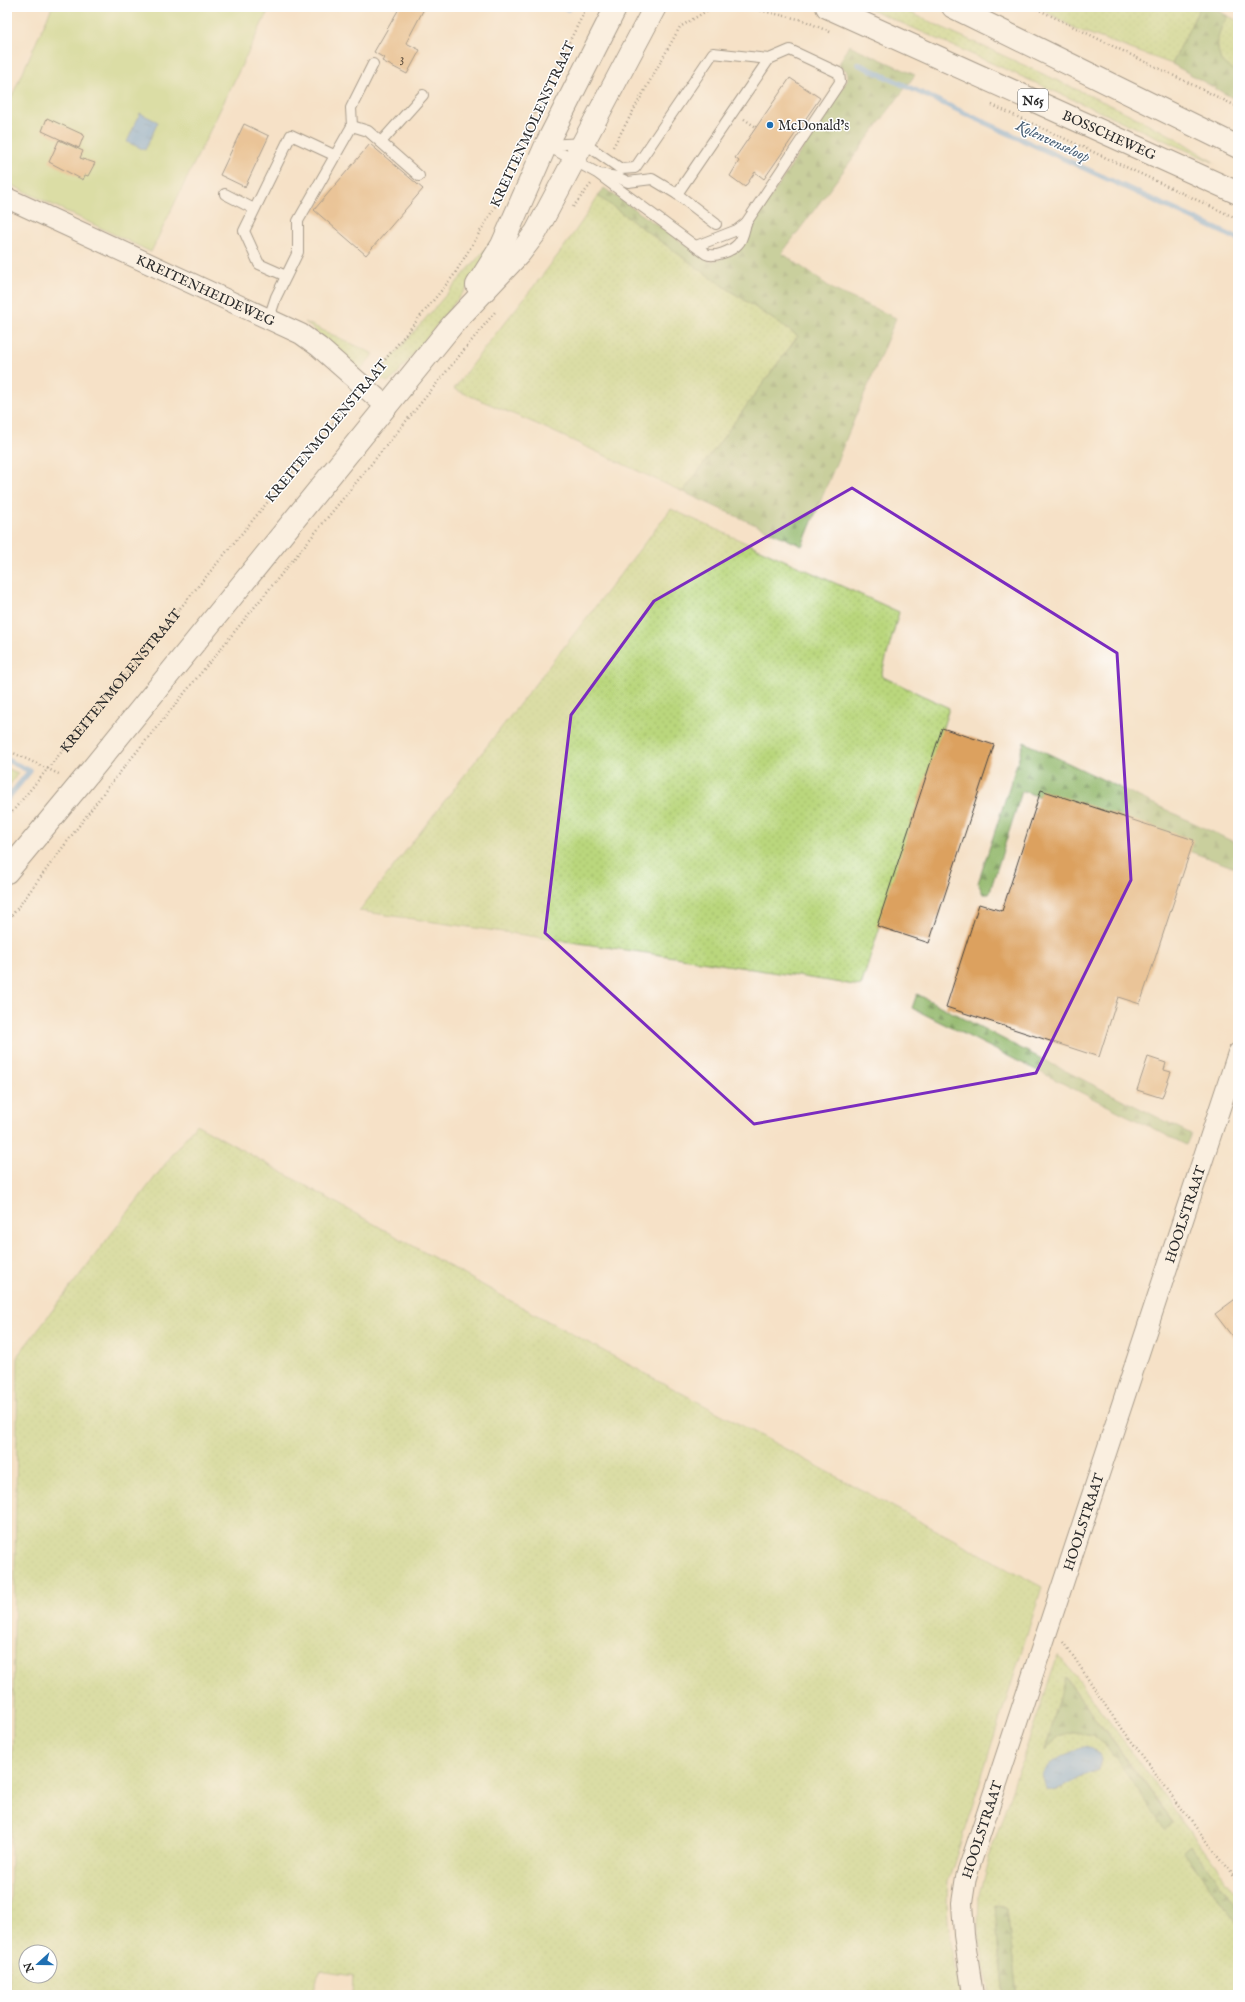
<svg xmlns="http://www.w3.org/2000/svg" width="1245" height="2002" font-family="'IM FELL English',serif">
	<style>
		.grass { fill: url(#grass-dots); stroke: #728154; fill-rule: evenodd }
		.forest { fill: url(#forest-firs); stroke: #5f724c }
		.garden { fill: #bad77d; stroke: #728154 }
		.water { fill: url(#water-ripples); stroke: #4a6882 }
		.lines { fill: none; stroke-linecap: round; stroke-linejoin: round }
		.stream { stroke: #6aa4da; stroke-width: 5.5 }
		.building { fill: #dca15f }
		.lane-casing { stroke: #494642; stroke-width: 12 }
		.street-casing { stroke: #494642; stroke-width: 22 }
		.secondary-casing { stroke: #494642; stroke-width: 24 }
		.primary-casing { stroke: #494642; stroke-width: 24 }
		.path { stroke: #494642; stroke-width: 2.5; stroke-dasharray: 1 3; stroke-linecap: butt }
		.lane { stroke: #fff; stroke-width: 10 }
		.street { stroke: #fff; stroke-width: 20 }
		.secondary { stroke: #fff; stroke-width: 22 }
		.primary { stroke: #fff; stroke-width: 22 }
		.marked { fill: none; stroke: #7b2cbf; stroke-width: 3; stroke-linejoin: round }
		.poi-dot { fill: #1f6fb2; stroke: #fff; stroke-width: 1.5 }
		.labels { text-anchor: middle; stroke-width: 3; stroke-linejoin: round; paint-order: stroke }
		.number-label { font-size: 12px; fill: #574838 }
		.shield { fill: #fff; stroke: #6b6b6b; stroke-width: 1 }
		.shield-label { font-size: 13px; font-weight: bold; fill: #2b2b2b }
		.street-label { font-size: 14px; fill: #2b2b2b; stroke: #fff }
		.poi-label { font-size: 14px; fill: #2b2b2b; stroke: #fff; text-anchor: start }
		.water-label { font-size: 15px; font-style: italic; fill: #445b71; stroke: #fff }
	</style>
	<defs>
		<pattern id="grass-dots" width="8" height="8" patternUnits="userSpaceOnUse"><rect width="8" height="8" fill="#bad77d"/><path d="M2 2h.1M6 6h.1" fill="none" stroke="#a0b96c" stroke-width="1.8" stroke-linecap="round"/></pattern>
		<pattern id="forest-firs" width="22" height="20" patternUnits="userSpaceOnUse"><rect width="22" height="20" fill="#93b86c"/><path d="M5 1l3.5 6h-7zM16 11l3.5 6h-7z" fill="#789659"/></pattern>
		<pattern id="water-ripples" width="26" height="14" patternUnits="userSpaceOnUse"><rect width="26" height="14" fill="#6aa4da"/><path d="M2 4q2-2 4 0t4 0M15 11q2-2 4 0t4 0" fill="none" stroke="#5786b1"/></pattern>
	</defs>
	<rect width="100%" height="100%" fill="#fff"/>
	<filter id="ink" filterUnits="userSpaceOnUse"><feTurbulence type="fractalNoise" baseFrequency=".025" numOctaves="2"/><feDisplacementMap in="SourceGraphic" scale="8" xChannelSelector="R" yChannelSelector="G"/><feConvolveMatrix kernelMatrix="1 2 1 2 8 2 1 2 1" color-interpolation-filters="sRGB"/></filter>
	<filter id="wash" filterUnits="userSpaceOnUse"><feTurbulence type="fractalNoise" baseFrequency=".012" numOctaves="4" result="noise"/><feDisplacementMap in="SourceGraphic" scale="16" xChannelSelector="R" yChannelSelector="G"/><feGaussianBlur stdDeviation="0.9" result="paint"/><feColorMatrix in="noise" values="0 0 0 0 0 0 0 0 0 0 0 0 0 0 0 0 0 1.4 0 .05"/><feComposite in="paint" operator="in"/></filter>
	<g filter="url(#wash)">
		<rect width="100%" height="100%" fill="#f5e1c7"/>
		<!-- grass -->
		<g class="grass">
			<polygon points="866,7 898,7 1121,110 1176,138 1215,163"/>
			<polygon points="1038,7 1200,7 1172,64 1076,29"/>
			<path d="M1228,16L1238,21V73L1221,61C1215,42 1217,33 1228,16Z"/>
			<path d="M598,196L713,279L798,336L683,492L539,425L454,389C500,323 557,265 598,196Z"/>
			<polygon points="502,230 470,284 394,378 388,382 375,377"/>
			<polygon points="305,322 374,354 360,370"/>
			<polygon points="671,509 899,612 881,676 949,708 861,986 688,959 359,911"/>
			<polygon points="7,768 18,773 7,789"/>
			<path d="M196,1124L520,1306L1042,1587L948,1882C944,1920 954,1958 960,1995H352L353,1976L319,1971L313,1995H9L18,1355ZM26,1952H50V1976H26Z"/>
			<path d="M1058,1655L1078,1679L1238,1896V1908L1190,1845L1183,1851L1238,1925V1972L1234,1974L1238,1979V1995H1017L1007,1909L996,1905L998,1947L1004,1995H989L978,1928L979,1894L989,1857ZM1066,1678L1173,1821V1822L1109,1748L1093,1735L1076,1732L1058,1737L1045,1750ZM1102,1759L1099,1770L1088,1773L1061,1789Z"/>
		</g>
		<!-- forest -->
		<g class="forest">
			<path d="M1200,7H1212L1228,16C1217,33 1215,42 1221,61L1238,73V101L1172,64Z"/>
			<path d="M849,45L915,75L782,253L834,290L896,318L802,546L683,492L798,336L713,279L598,196L604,188L709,261C715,262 719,260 725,257C738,252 746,247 747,233L847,81L848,75L846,70L838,66Z"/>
			<polygon points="1024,742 1238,844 1238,869 1186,850 1188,844 1022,791 989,894 983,894 978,883"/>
			<polygon points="917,994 1024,1050 1191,1134 1186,1145 912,1008"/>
			<polygon points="1065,1678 1173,1822 1165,1829 1109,1748 1093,1735 1076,1732 1058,1737 1045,1751"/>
			<polygon points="1190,1845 1238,1908 1238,1925 1183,1851"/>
			<polygon points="995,1905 1007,1909 1017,1995 1004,1995 998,1947"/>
		</g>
		<!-- garden -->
		<polygon class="garden" points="52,7 270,7 151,252 7,183 7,107"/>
		<!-- water -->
		<g class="water">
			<polygon points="140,113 158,122 145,150 127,142"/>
			<path d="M1086,1746L1100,1754L1102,1759L1099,1770C1079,1774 1064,1793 1046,1789L1042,1775C1051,1759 1069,1753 1086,1746Z"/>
		</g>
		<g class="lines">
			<!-- stream -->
			<g class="stream">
				<polyline points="564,7 568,9"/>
				<polyline points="858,64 1238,239"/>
				<polyline points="7,760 30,771 7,799"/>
			</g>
		</g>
		<g id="blocks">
			<!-- building -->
			<g class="building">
				<polygon points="400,7 425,7 406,43 420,50 407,74 382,61 384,58 374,52"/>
				<polygon points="790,78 820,98 764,179 755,172 745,187 730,176 739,161 735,158"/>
				<polygon points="47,118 84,135 79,148 42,131"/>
				<polygon points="244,124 269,136 245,187 220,175"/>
				<polygon points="59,140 83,151 80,158 95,163 88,176 85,175 83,180 49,162"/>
				<polygon points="370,144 423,189 366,255 314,210"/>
				<polygon points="942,728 994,745 929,943 877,926"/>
				<polygon points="1041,790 1194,840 1140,1004 1118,997 1099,1057 946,1007 979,904 1002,911"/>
				<polygon points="1148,1057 1166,1063 1164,1070 1171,1072 1162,1098 1137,1090"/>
				<polygon points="1238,1297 1238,1344 1215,1314"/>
			</g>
		</g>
	</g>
	<g filter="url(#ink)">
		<use href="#blocks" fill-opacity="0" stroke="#494642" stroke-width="1"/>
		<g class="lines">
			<defs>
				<g id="lane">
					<path d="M790,50L839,73L840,82L746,223C744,230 743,239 738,244C732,251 714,258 706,254L597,173L546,145L584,143L621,169L635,168L713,53L769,59Z"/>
					<polyline points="352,126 368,131 419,176"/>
					<polyline points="381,142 423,95"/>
					<polyline points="599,174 617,177 628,182 652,179 677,194 716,224"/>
					<polyline points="225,194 254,209"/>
					<polyline points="677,194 769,59"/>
					<polyline points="696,246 737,230 746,223"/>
					<polyline points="286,276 259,264 244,231 291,135 336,156"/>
					<polyline points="269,318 276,297 298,252 298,221 352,126 351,108 373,64"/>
				</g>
				<g id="street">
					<path id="s2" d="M7,198L301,334L319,347L387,407"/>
					<path id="s3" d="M973,1995L964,1935L962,1903L966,1877L1238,1053"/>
				</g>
				<g id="secondary">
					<polyline points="477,285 502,245 546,145 616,7"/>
					<polyline points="7,872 80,784 453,324 520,253 536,232 655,7"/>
				</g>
				<g id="primary">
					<path id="s4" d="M827,7L1238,193"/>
					<polyline points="953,7 1238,147"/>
				</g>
			</defs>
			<!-- lane casing -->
			<use href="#lane" class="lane-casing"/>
			<!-- street casing -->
			<use href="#street" class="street-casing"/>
			<!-- secondary casing -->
			<use href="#secondary" class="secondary-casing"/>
			<!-- primary casing -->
			<use href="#primary" class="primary-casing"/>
			<!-- path -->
			<g class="path">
				<polyline points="745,7 803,20 832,33"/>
				<polyline points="1033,7 1238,107"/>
				<polyline points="992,105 1238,219"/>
				<polyline points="744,119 756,127"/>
				<polyline points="528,133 539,101 587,7"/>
				<polyline points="613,147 680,27 713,7"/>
				<polyline points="573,207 591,184"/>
				<polyline points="375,372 454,275 496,205"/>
				<polyline points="7,750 61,775"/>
				<path id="s1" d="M7,818L351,401"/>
				<polyline points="7,922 108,787 495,312"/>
				<polyline points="1064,1642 1109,1711 1238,1884"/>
			</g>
			<!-- lane -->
			<use href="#lane" class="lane"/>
			<!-- street -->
			<use href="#street" class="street"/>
			<!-- secondary -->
			<use href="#secondary" class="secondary"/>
			<!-- primary -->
			<use href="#primary" class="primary"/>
		</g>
	</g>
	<!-- marked area -->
	<path d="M0 0H1245V2002H0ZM852,488L1117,653L1131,880L1036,1073L754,1124L545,933L571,715L654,601Z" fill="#f5e1c7" fill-opacity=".55" fill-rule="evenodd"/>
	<path class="marked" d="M852,488L1117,653L1131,880L1036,1073L754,1124L545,933L571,715L654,601Z"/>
	<!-- markers -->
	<circle class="poi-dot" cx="770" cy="125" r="4"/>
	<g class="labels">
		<!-- number labels -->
		<g class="number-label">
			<text x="402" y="62">3</text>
		</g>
		<!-- shield labels -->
		<rect class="shield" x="1018" y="89" width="30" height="22" rx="3"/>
		<g class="shield-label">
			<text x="1033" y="105">N65</text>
		</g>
		<!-- street labels -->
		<g class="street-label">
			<text transform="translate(532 124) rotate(-65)" y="5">KREITENMOLENSTRAAT</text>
			<text dy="5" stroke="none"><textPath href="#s4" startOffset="310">BOSSCHEWEG</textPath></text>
			<text dy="5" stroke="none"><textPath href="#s2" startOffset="219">KREITENHEIDEWEG</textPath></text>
			<text transform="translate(326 431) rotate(-50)" y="5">KREITENMOLENSTRAAT</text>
			<text dy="5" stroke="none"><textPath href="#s1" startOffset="178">KREITENMOLENSTRAAT</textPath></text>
			<text dy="5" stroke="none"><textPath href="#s3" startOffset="817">HOOLSTRAAT</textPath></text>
			<text dy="5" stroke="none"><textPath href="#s3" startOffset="493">HOOLSTRAAT</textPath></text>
			<text dy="5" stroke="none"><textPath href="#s3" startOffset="169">HOOLSTRAAT</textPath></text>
		</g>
		<!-- poi labels -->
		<g class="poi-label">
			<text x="778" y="130">McDonald's</text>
		</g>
		<!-- water labels -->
		<g class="water-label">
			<text transform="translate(1053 141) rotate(25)" y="5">Kolenvenseloop</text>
		</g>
	</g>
	<!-- margin -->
	<rect width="1245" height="2002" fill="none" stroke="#fff" stroke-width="24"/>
	<!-- north arrow -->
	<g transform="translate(38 1964) rotate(249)"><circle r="19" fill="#ffffff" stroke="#aaaaaa"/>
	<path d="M0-3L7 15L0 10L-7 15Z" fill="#1f6fb2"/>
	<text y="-6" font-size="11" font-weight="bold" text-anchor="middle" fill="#2b2b2b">N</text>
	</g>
</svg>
